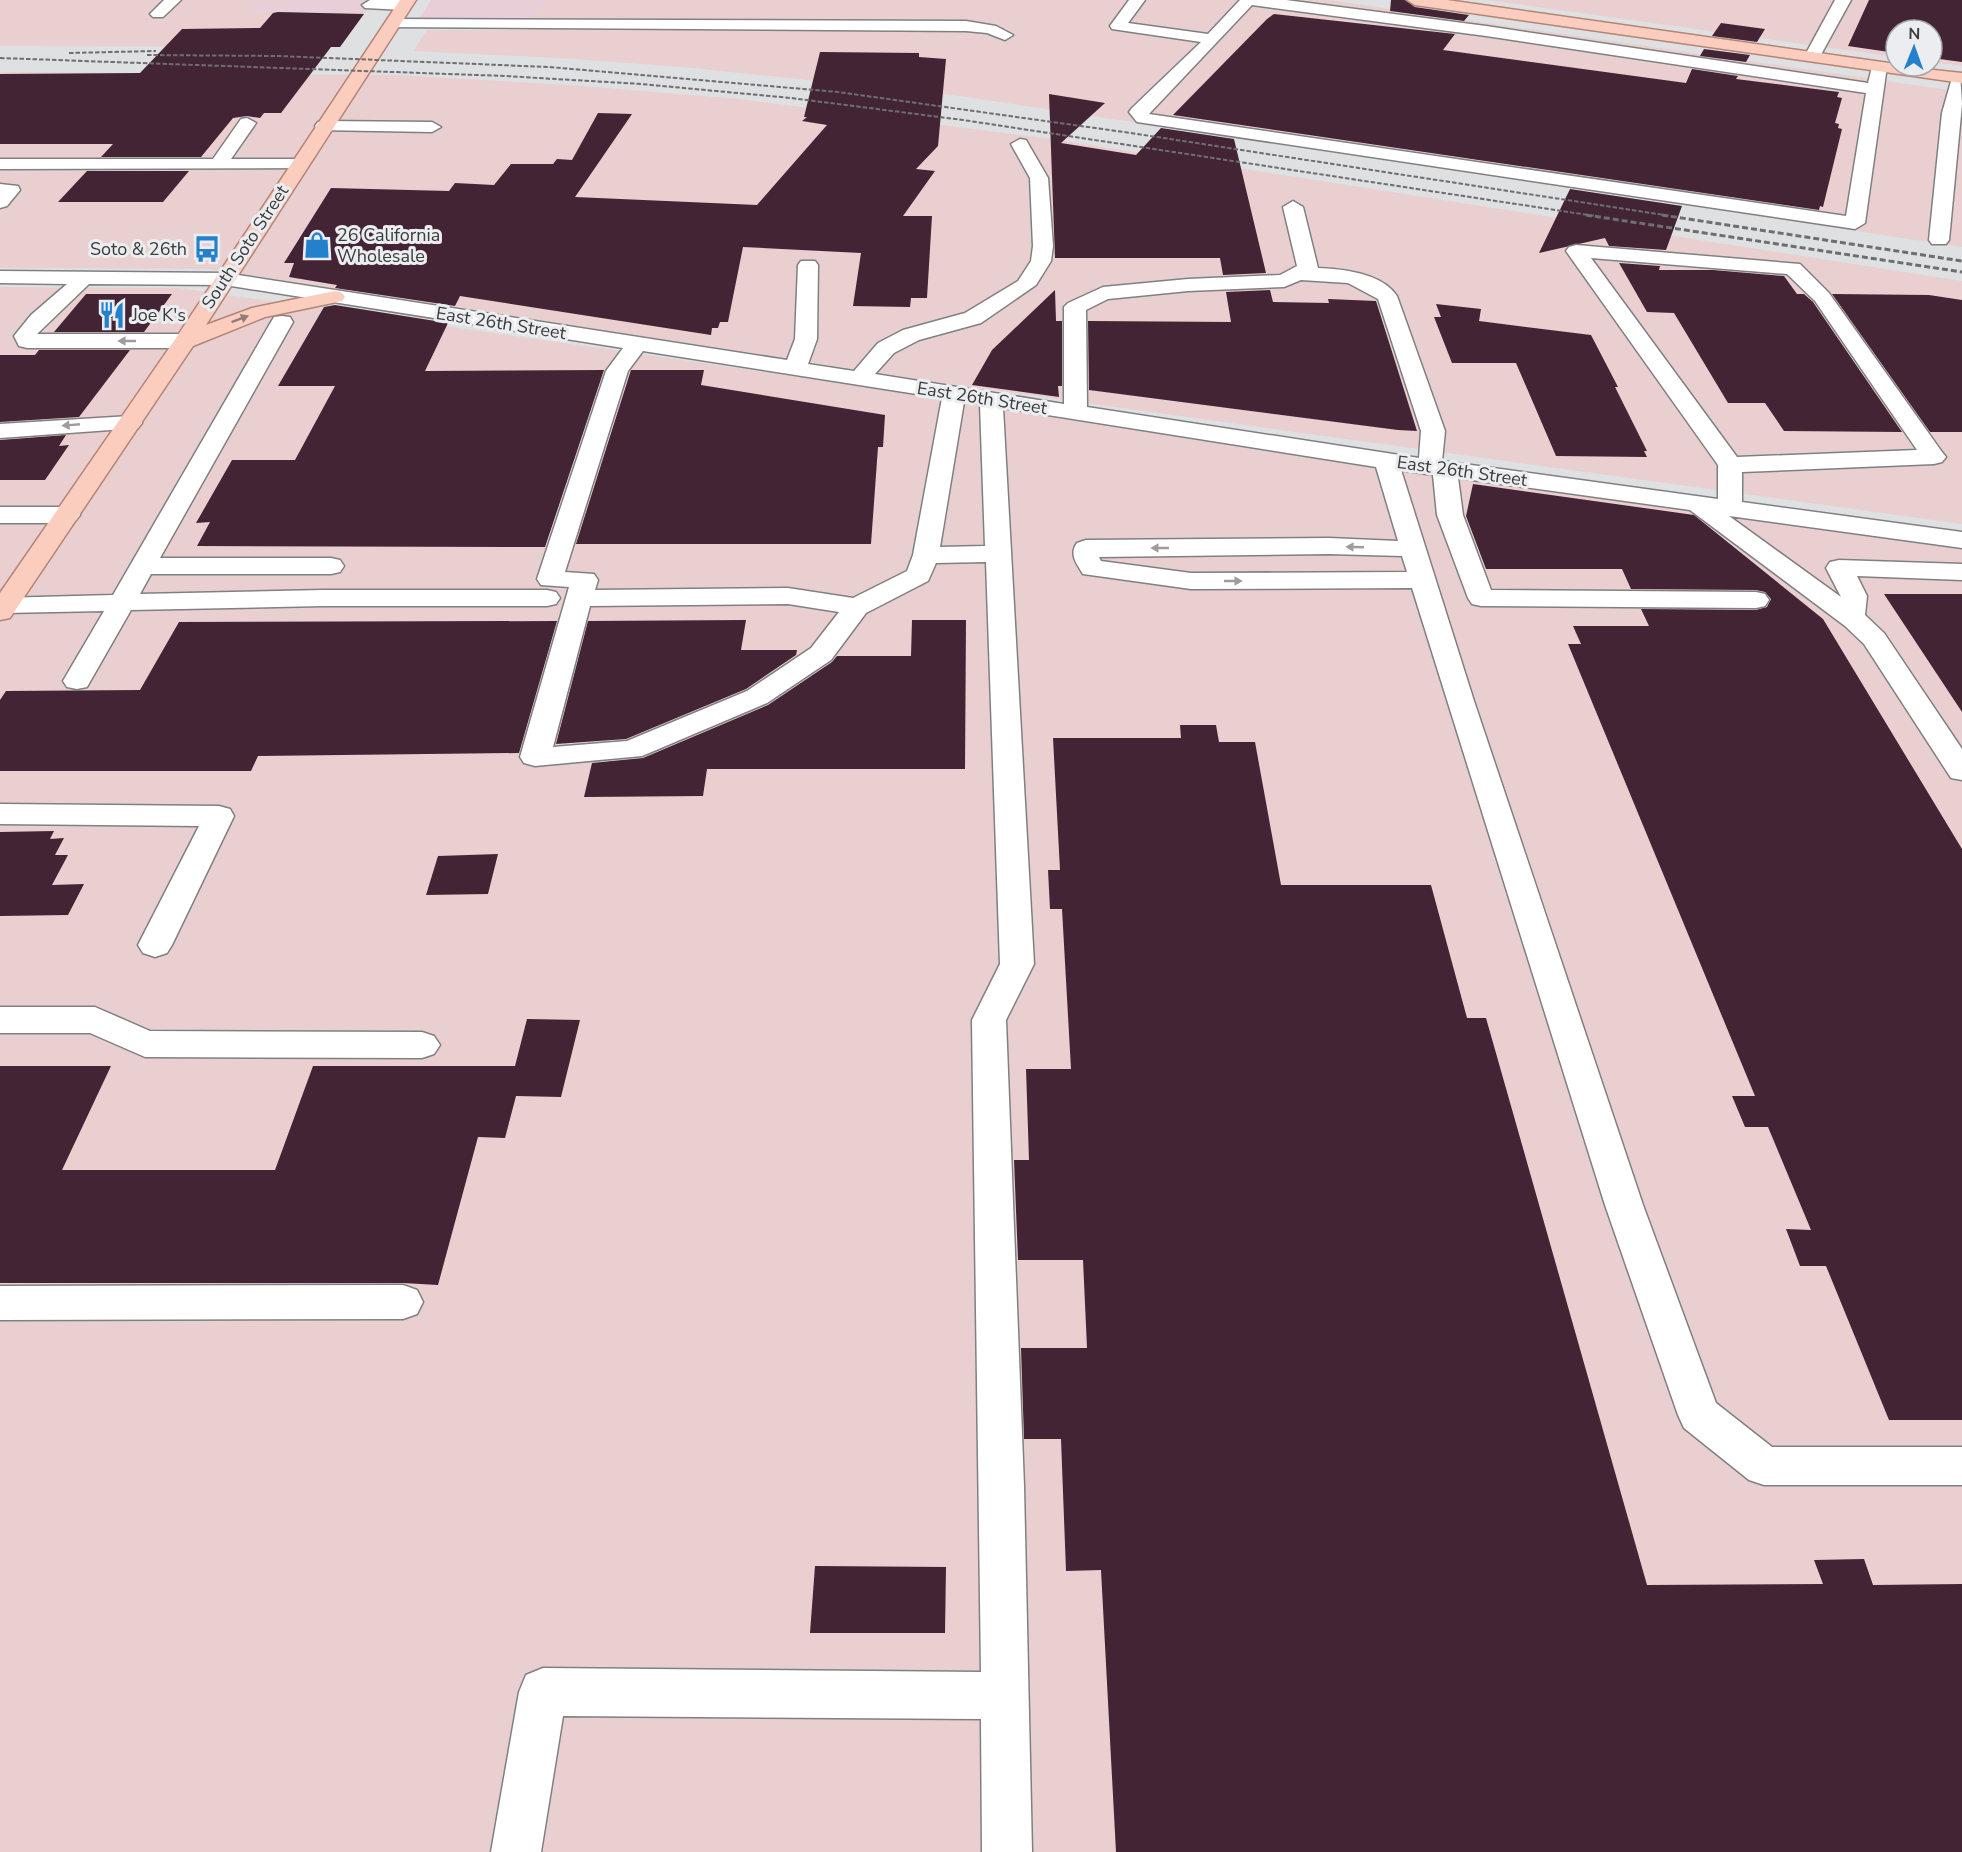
<svg xmlns="http://www.w3.org/2000/svg" width="1962" height="1852" font-family="'Nunito Sans',sans-serif">
	<style>
		.commercial { fill: #e8ced6 }
		.industrial { fill: #e9cfcf }
		.building { fill: #432435 }
		.lines { fill: none; stroke-linecap: round; stroke-linejoin: round }
		.minor-casing { stroke: #808083; stroke-width: 3 }
		.major-casing { stroke: #b58476; stroke-width: 3 }
		.minor { fill: #fff; fill-rule: evenodd }
		.major { fill: #facdbf; fill-rule: evenodd }
		.rail-far1 { stroke: #6e6e70; stroke-width: 2; stroke-dasharray: 4.5 2; stroke-linecap: butt }
		.rail { stroke: #6e6e70; stroke-width: 3; stroke-dasharray: 6 3; stroke-linecap: butt }
		.oneway { fill: #917d77 }
		.oneway2 { fill: #9d9d9e }
		.labels { text-anchor: middle; stroke-width: 6; stroke-linejoin: round; paint-order: stroke }
		.far-poi-label { font-size: 18px; fill: #3b3b3c; stroke: #ecedf0; text-anchor: start }
		.far-street-label { font-size: 18px; fill: #3b3b3c; stroke: #ecedf0 }
	</style>
	<rect width="100%" height="100%" fill="#dfe0e2"/>
	<!-- commercial -->
	<g class="commercial">
		<polygon points="256,0 374,0 364,14 246,11"/>
		<polygon points="431,0 547,0 534,20 419,19"/>
	</g>
	<!-- industrial -->
	<g class="industrial">
		<polygon points="0,0 256,0 247,11 364,14 340,47 0,46"/>
		<polygon points="547,0 1329,0 1962,92 1962,247 953,95 683,67 558,58 413,51 427,30 528,30"/>
		<polygon points="1489,0 1962,0 1962,66 1932,62 1932,30 1896,30 1896,57"/>
		<polygon points="0,72 397,75 570,85 739,99 1052,139 1962,281 1962,524 956,385 209,269 0,268"/>
		<polygon points="0,287 179,288 1962,543 1962,1852 0,1852"/>
	</g>
	<!-- building -->
	<g class="building">
		<polygon points="1391,0 1405,0 1415,7 1469,15 1464,21 1390,11"/>
		<polygon points="1869,0 1962,0 1962,62 1932,58 1932,30 1896,30 1896,53 1848,46"/>
		<polygon points="278,12 364,14 340,47 331,47 281,113 264,113 260,118 247,116 233,118 201,157 101,157 113,144 0,144 0,74 140,73 182,29 260,28 273,13"/>
		<polygon points="1274,14 1455,34 1443,50 1686,83 1692,69 1738,76 1736,79 1839,92 1837,97 1842,98 1835,123 1839,124 1838,128 1842,129 1823,207 1820,206 1819,210 1173,115 1267,19"/>
		<polygon points="1721,23 1765,29 1757,42 1712,36"/>
		<polygon points="1704,49 1750,55 1746,62 1700,56"/>
		<polygon points="820,52 919,53 919,57 946,59 938,146 916,169 935,171 903,216 932,216 927,298 911,298 910,307 853,306 861,253 743,247 728,322 720,322 718,328 712,328 711,335 460,296 455,306 335,288 337,285 289,277 294,263 284,263 331,188 449,191 455,183 494,185 511,164 553,164 557,159 572,160 598,113 632,114 575,197 757,205 827,125 802,121 807,117 804,117"/>
		<polygon points="1049,94 1105,103 1061,143 1136,155 1161,128 1234,139 1266,273 1223,275 1220,258 1055,258"/>
		<polygon points="87,171 189,171 163,202 58,202"/>
		<polygon points="1570,189 1682,206 1666,250 1609,246 1605,238 1539,253"/>
		<polygon points="1619,263 1660,266 1659,270 1713,270 1784,276 1797,294 1804,294 1813,302 1902,432 1784,431 1765,403 1728,403 1674,313 1647,312"/>
		<polygon points="1055,290 1056,321 1062,321 1062,386 1058,386 1059,397 972,385 992,350"/>
		<polygon points="1270,290 1273,302 1329,303 1328,299 1376,301 1417,431 1398,430 1089,390 1088,321 1231,322 1226,292"/>
		<polygon points="86,294 172,294 144,332 54,332"/>
		<polygon points="1832,294 1929,295 1962,300 1962,432 1930,432"/>
		<polygon points="1436,304 1481,309 1479,321 1591,335 1618,387 1615,387 1647,451 1644,451 1647,457 1556,456 1516,363 1452,363 1434,317 1441,317"/>
		<polygon points="335,305 448,323 425,371 604,370 545,547 197,546 210,522 196,523 232,460 295,460 335,386 278,386 324,307"/>
		<polygon points="39,350 130,350 79,417 0,422 0,355 35,355"/>
		<polygon points="631,370 704,370 701,385 885,415 883,447 878,447 871,544 576,544"/>
		<polygon points="66,435 59,446 69,445 45,480 0,480 0,440"/>
		<polygon points="1473,484 1694,515 1823,619 1962,849 1962,1420 1889,1420 1826,1266 1800,1266 1786,1229 1811,1230 1768,1127 1745,1127 1732,1096 1755,1096 1568,644 1581,644 1573,626 1649,626 1641,609 1756,610 1767,607 1771,599 1765,592 1756,590 1631,589 1622,569 1486,569 1466,516"/>
		<polygon points="1884,594 1962,594 1962,712"/>
		<polygon points="746,620 741,650 797,650 796,655 746,689 626,739 556,744 588,621"/>
		<polygon points="912,620 966,620 965,769 707,769 703,796 584,797 592,763 643,758 768,705 832,662 837,656 911,656"/>
		<polygon points="557,621 519,753 258,756 251,771 0,771 0,700 6,691 140,690 179,622"/>
		<polygon points="1180,725 1216,725 1219,742 1255,742 1281,885 1431,885 1467,1018 1486,1018 1647,1585 1823,1584 1814,1560 1864,1559 1873,1585 1962,1584 1962,1852 1116,1852 1101,1570 1066,1571 1061,1439 1024,1439 1021,1348 1087,1348 1083,1260 1018,1260 1014,1160 1029,1160 1026,1069 1071,1069 1062,909 1050,909 1048,870 1060,870 1053,738 1181,738"/>
		<polygon points="54,831 50,839 64,838 55,855 68,855 52,885 84,884 68,915 0,916 0,832"/>
		<polygon points="498,854 488,894 426,895 438,856"/>
		<polygon points="527,1019 580,1020 561,1097 516,1096 505,1138 478,1137 438,1285 403,1283 0,1283 0,1066 111,1066 62,1170 275,1170 313,1066 515,1066"/>
		<polygon points="815,1566 946,1567 945,1633 810,1633"/>
	</g>
	<g class="lines">
		<defs>
			<g id="minor">
				<polygon points="164,0 181,0 163,17 153,17 150,14"/>
				<polygon points="370,0 404,0 412,5 404,10 365,8 362,5"/>
				<path d="M1129,0H1145L1128,23L1208,34L1240,0H1286L1486,26L1868,83L1873,63H1885L1887,66L1865,223L1855,229L1137,122L1129,112L1132,108L1201,42L1112,29L1110,26ZM1252,5L1486,36L1866,93L1846,216L1149,114Z"/>
				<polygon points="1835,0 1851,0 1818,60 1806,60 1804,57"/>
				<polygon points="393,19 966,21 996,26 1013,35 1005,40 987,33 966,31 387,27 385,24"/>
				<polygon points="1960,73 1962,104 1949,240 1946,244 1932,244 1929,240 1942,113 1952,78"/>
				<polygon points="247,118 256,123 231,159 299,159 305,160 308,164 305,168 0,169 0,159 213,159 241,119"/>
				<polygon points="324,121 432,122 441,127 432,132 318,130 315,126 318,122"/>
				<path d="M1020,139L1026,140L1048,178L1053,246L1051,261L1036,285L981,323L919,340L894,353L875,374L1064,404V307L1068,303L1103,287L1188,279L1280,275L1297,266L1283,207L1293,201L1303,207L1318,268C1343,269 1382,273 1397,296L1445,431L1442,461L1718,499V465L1566,251L1569,247L1576,245L1800,264L1829,293L1942,452L1946,457L1942,462L1934,464L1742,472V502L1962,532V548L1729,516L1841,597L1826,568L1830,562L1839,560L1962,564V580L1857,576L1867,596L1865,615L1884,633L1962,749V780L1951,778L1864,644L1845,626L1690,510L1458,478L1463,515L1491,590L1756,592L1765,594L1769,600L1765,606L1756,608L1481,606L1472,604L1468,598L1437,515L1433,475L1401,470L1474,701L1643,1205L1716,1403L1772,1447H1962V1485H1764L1749,1480L1684,1428L1678,1415L1605,1205L1412,588L1191,589L1083,574C1076,563 1069,554 1077,543L1086,540L1329,538L1398,541L1376,467L1003,408L1034,964L1006,1020L1024,1486L1032,1852H982L981,1719L563,1716L541,1852H491L519,1692L526,1675L543,1668L981,1672L972,1020L1000,964L986,562L936,563L928,581L866,613L831,660L767,703L642,756L535,766L524,763L520,757L569,587L541,585L537,579L606,371L623,348L225,285L89,284L37,334H185L193,336L196,341L193,346L185,348H27L19,346L14,336L31,315L67,284L0,283V271L225,273L787,360L795,339L798,265L801,261H815L818,265L817,339L808,364L854,371L878,343L903,330L965,313L1018,281L1031,261L1033,246L1030,178L1011,144ZM1591,258L1787,274L1815,301L1917,450L1737,457ZM1301,280L1348,283L1378,299L1421,431L1419,458L1087,407L1086,310L1108,299L1188,291L1284,287ZM643,351L942,398L913,555L907,571L853,598L788,588L595,590L598,580L594,574L565,572L628,371ZM964,402L980,404L985,546L940,547ZM1329,554L1402,556L1407,572L1191,573L1101,561L1099,557ZM788,604L839,612L811,648L747,691L627,741L553,747L590,606Z"/>
				<polygon points="0,184 18,186 20,190 7,206 0,208"/>
				<polygon points="282,316 290,317 293,322 160,558 331,558 340,560 344,566 340,572 331,574 151,574 140,594 323,590 547,590 556,592 560,598 556,604 547,606 323,606 131,610 87,687 77,689 67,687 63,681 104,611 5,613 0,612 0,598 113,595 271,322 274,317"/>
				<polygon points="130,416 138,418 142,423 138,428 0,438 0,424"/>
				<polygon points="0,507 67,507 76,510 80,515 76,520 67,523 0,523"/>
				<polygon points="0,804 219,806 230,809 234,816 172,945 167,953 155,957 143,953 138,945 199,826 0,824"/>
				<polygon points="0,1007 95,1007 150,1031 422,1032 434,1036 440,1045 434,1054 422,1058 145,1057 90,1033 0,1033"/>
				<polygon points="403,1285 417,1290 423,1302 417,1314 403,1319 0,1320 0,1286"/>
			</g>
			<g id="major">
				<polygon points="400,0 416,0 206,325 252,308 335,291 342,293 345,297 342,301 265,317 193,346 10,618 0,620 0,593 174,341"/>
				<polygon points="1407,0 1447,0 1896,64 1896,66 1962,73 1962,83 1415,5"/>
			</g>
		</defs>
		<!-- minor casing -->
		<use href="#minor" class="minor-casing"/>
		<!-- major casing -->
		<use href="#major" class="major-casing"/>
		<!-- minor -->
		<use href="#minor" class="minor"/>
		<!-- major -->
		<use href="#major" class="major"/>
		<!-- rail-far1 -->
		<g class="rail-far1">
			<polyline points="69,53 156,51"/>
			<polyline points="147,55 279,56 549,67 838,92 1131,133 1671,216"/>
			<polyline points="0,58 505,76 641,84 791,98 963,120 1595,216"/>
		</g>
		<!-- rail -->
		<g class="rail">
			<polyline points="1586,215 1962,272"/>
			<polyline points="1662,215 1962,261"/>
		</g>
	</g>
	<!-- one-way arrows -->
	<defs><path id="oneway-solid" d="M-6-.8H1V-3.2L6.5 0L1 3.2V.8H-6Z" transform="scale(1.5)"/></defs>
	<use class="oneway" href="#oneway-solid" transform="translate(240 319) rotate(-21)"/>
	<g class="oneway2">
		<use href="#oneway-solid" transform="translate(127 341) rotate(180)"/>
		<use href="#oneway-solid" transform="translate(71 425) rotate(175)"/>
		<use href="#oneway-solid" transform="translate(1355 547) rotate(-178)"/>
		<use href="#oneway-solid" transform="translate(1160 548) rotate(180)"/>
		<use href="#oneway-solid" transform="translate(1233 581)"/>
	</g>
	<!-- icons -->
	<defs>
		<symbol id="shop-bare" viewBox="-9 -9 18 18"><path d="M-5-2.5h2.3a2.7 3.5 0 0 1 5.4 0H5L5.5 6h-11ZM-1.5-2.5h3a1.5 2.3 0 0 0-3 0Z" fill="#2380cc" stroke="#ecedf0" stroke-width="2.5" paint-order="stroke"/></symbol>
		<symbol id="bus-bare" viewBox="-9 -9 18 18"><path d="M-5-6H5V4H4V6H2V4H-2V6H-4V4H-5ZM-3.5-4V0h7V-4ZM-3.5 1.2v1.5H-2V1.2ZM2 1.2v1.5H3.5V1.2Z" fill="#2380cc" stroke="#ecedf0" stroke-width="2.5" paint-order="stroke"/></symbol>
		<symbol id="restaurant-bare" viewBox="-9 -9 18 18"><path d="M-5-6h1v4h1v-4h1v4h1v-4h1v5L-1.5 .5V6h-2V.5L-5-1ZM5-6V6H3V1.5H1.5Q1.5-4 5-6Z" fill="#2380cc" stroke="#ecedf0" stroke-width="2.5" paint-order="stroke"/></symbol>
	</defs>
	<g fill-rule="evenodd">
		<use href="#shop-bare" x="298" y="226" width="38" height="38"/>
		<use href="#bus-bare" x="188" y="230" width="38" height="38"/>
		<use href="#restaurant-bare" x="93" y="296" width="38" height="38"/>
	</g>
	<g class="labels">
		<!-- far-poi labels -->
		<g class="far-poi-label">
			<text x="337" y="241">26 California<tspan x="337" dy="21">Wholesale</tspan></text>
			<text x="187" y="255" text-anchor="end">Soto &amp; 26th</text>
			<text x="132" y="321">Joe K's</text>
		</g>
		<!-- far-street labels -->
		<g class="far-street-label">
			<text transform="translate(245 247) rotate(-57)" y="6">South Soto Street</text>
			<text transform="translate(501 323) rotate(9)" y="6">East 26th Street</text>
			<text transform="translate(982 398) rotate(9)" y="6">East 26th Street</text>
			<text transform="translate(1462 471) rotate(8)" y="6">East 26th Street</text>
		</g>
	</g>
	<!-- north arrow -->
	<g transform="translate(1914 48) rotate(1)"><circle r="28" fill="#ecedf0" stroke="#a5a6a8" stroke-width="1.5"/>
	<path d="M0-4.5L10 22L0 15L-10 22Z" fill="#2380cc"/>
	<text y="-9" font-size="16" font-weight="bold" text-anchor="middle" fill="#3b3b3c">N</text>
	</g>
</svg>
